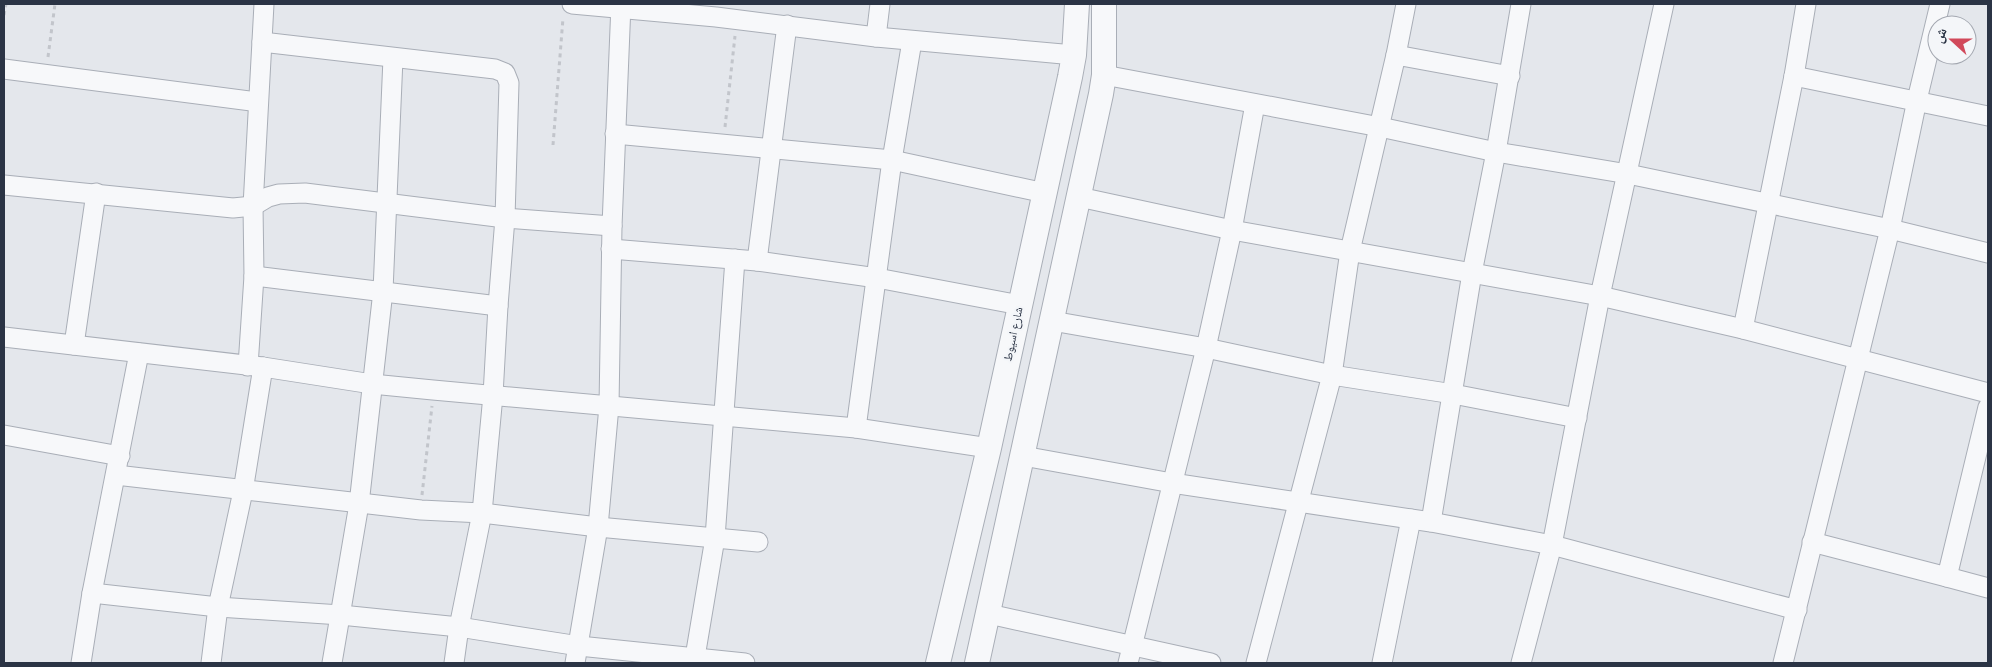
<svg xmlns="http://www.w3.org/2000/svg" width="1992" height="667" font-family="'IBM Plex Sans','Noto Naskh Arabic',sans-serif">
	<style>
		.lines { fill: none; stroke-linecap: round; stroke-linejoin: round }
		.minor-casing { stroke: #a9aeb7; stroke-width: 21 }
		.tertiary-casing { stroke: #a9aeb7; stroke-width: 26 }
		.path { stroke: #c2c5cb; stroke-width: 3; stroke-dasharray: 4 4; stroke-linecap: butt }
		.minor { stroke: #f7f8fa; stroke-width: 19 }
		.tertiary { stroke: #f7f8fa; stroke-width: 24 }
		.labels { text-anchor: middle; stroke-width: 4.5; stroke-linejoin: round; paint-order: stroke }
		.street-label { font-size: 12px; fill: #2b3445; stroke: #f4f6f9 }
	</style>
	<rect width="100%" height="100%" fill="#e4e7ec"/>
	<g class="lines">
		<defs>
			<g id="minor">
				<polyline points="572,4 716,17 876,37 1074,55"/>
				<polyline points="876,37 880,4"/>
				<polyline points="262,42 495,69 505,73 509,83 505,218 498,306 493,395 482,513 459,627 454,663"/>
				<polyline points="1396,55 1406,4"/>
				<polyline points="4,69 258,102"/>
				<polyline points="1104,75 1380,127 1496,152 1628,174 1890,229 1988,253"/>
				<polyline points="1794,76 1988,116"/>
				<polyline points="615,134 892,160 1045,193"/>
				<polyline points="4,185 233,208 253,206 268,197 279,194 305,193 505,218 612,226"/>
				<polyline points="1079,197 1232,230 1600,296 1743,329 1988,393"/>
				<polyline points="611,249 757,261 877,278 1020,305"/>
				<polyline points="757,261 787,25"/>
				<polyline points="254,276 498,306"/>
				<polyline points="1052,321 1206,348 1332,375 1453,394 1577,418"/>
				<polyline points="1743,329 1794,76 1806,4"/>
				<polyline points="4,337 263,367 372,384 433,390 856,428 989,448"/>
				<polyline points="74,345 96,193"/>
				<polyline points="248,366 254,276 253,206 264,4"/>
				<polyline points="856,428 892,160 912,41"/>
				<polyline points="4,435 120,456"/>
				<polyline points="1023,456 1172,483 1431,522 1552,545 1600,296 1664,4"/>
				<polyline points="116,475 421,510 482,513 598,527 758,542"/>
				<polyline points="1431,522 1472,273 1496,152 1521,4"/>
				<polyline points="1812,542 1947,577 1988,407"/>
				<polyline points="1947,577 1988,588"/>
				<polyline points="92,593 218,607 341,615 459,627 579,646 745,663"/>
				<polyline points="989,614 1211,663"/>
				<polyline points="81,663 92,593 139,353"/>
				<polyline points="211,663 218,607 243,491 263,367"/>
				<polyline points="332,663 359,504 383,291 393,58"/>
				<polyline points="575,663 598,527 609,406 612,226 621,4"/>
				<polyline points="694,663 715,538 735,259"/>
				<polyline points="1128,663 1206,348 1232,230 1255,104"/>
				<polyline points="1256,663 1332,375 1350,251 1396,55 1510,76"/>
				<polyline points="1382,663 1411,519"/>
				<polyline points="1521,663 1552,545 1797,610"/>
				<polyline points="1783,663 1890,229 1917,100 1940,4"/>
			</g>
			<g id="tertiary">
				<polyline points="938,663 989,448 1070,77 1074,55 1077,4"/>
				<polyline points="977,663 1101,94 1104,75 1104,4"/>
			</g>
		</defs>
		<!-- minor casing -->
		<use href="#minor" class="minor-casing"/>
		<!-- tertiary casing -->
		<use href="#tertiary" class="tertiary-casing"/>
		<!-- path -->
		<g class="path">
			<polyline points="4,15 6,4"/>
			<polyline points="48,57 55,4"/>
			<polyline points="725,127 735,36"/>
			<polyline points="553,145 563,18"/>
			<polyline points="422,495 432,406"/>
		</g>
		<!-- minor -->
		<use href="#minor" class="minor"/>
		<!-- tertiary -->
		<use href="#tertiary" class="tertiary"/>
	</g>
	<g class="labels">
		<!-- street labels -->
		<g class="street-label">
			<text transform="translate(1013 334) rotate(-78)" y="4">شارع اسيوط</text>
		</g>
	</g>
	<!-- border -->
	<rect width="1992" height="667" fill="none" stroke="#2b3445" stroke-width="10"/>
	<!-- north arrow -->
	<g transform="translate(1952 40) rotate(291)"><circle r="24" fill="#f4f6f9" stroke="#a4a8b1"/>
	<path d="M0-4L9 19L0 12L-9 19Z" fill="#d1495b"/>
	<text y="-8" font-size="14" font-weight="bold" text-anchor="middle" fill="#2b3445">ش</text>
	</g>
</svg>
